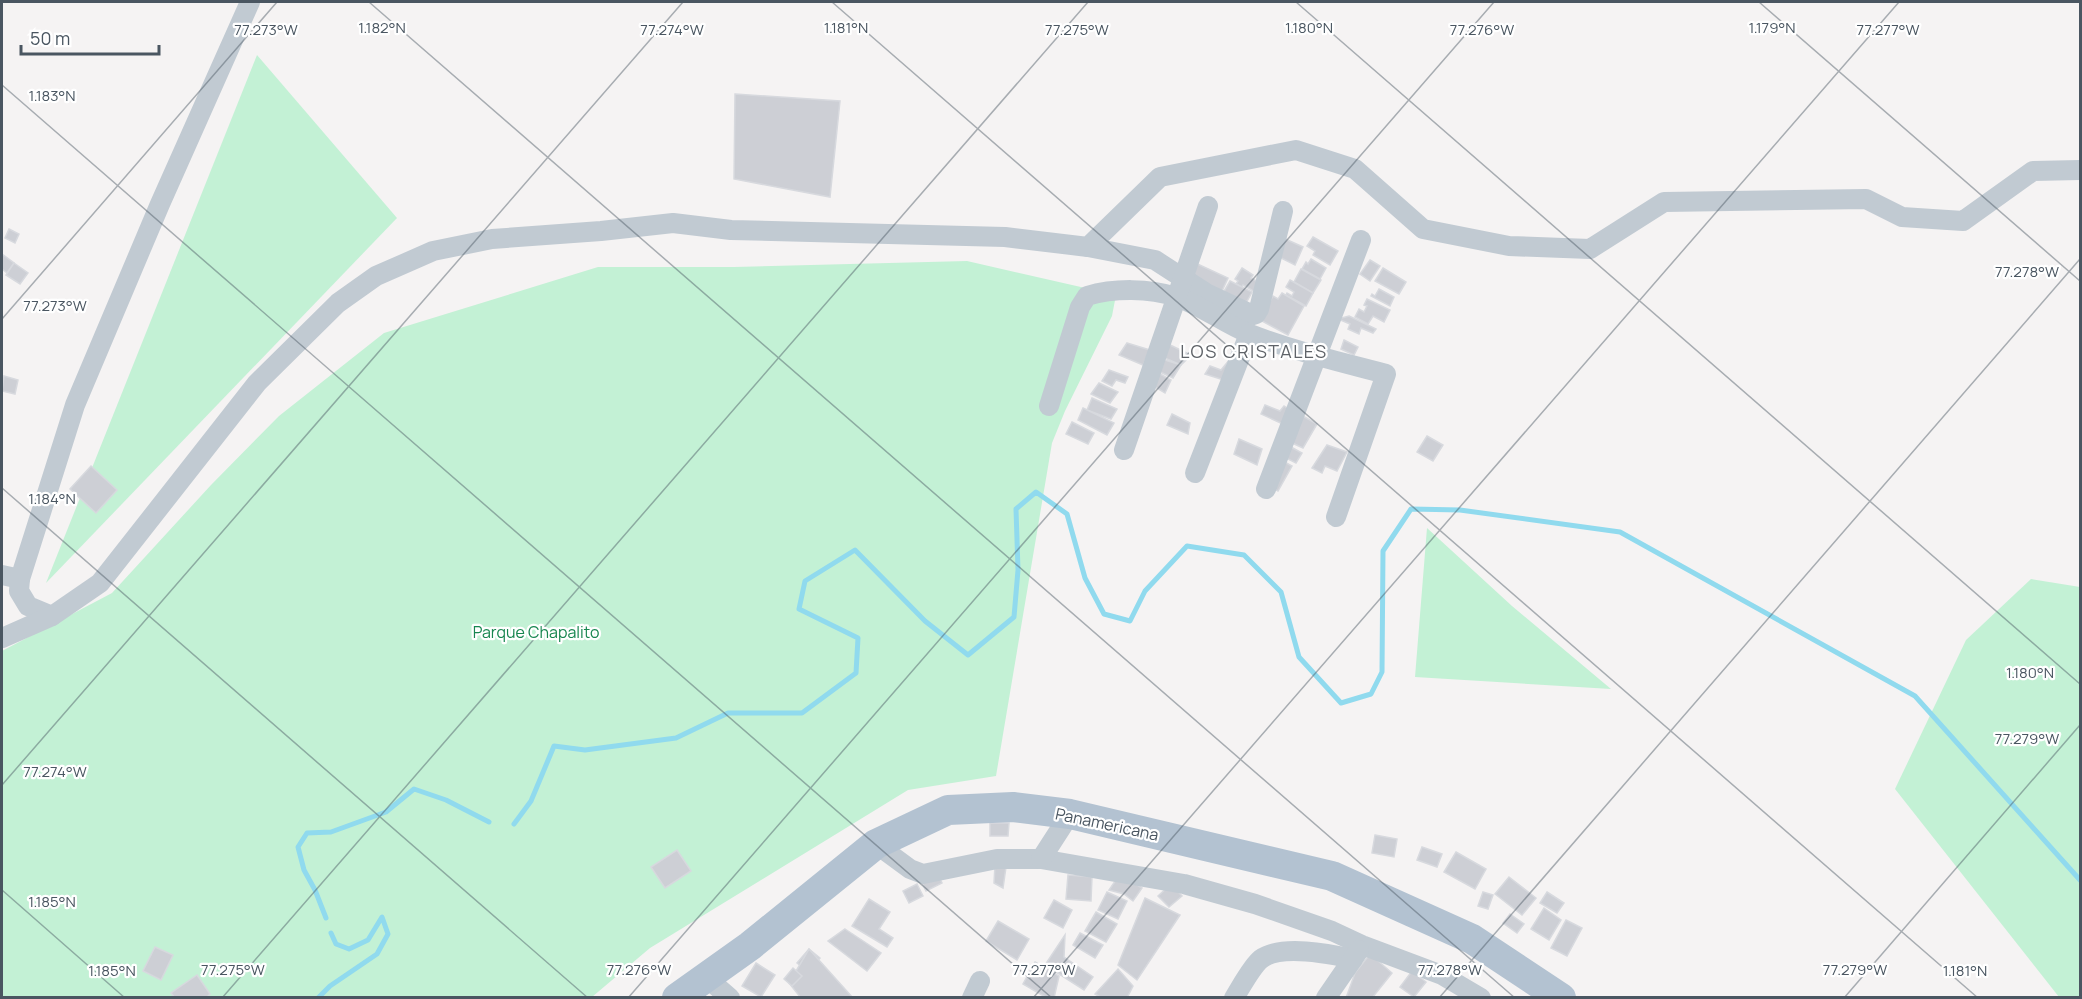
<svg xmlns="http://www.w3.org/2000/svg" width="2082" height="999" font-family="Manrope,sans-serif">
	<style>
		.green { fill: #c3f1d5 }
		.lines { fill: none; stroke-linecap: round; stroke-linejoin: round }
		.stream { stroke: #90daee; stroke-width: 5 }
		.building { fill: #cdcfd5; stroke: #d7d9de; stroke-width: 1.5 }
		.minor { stroke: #c1cad2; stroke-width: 20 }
		.primary { stroke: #b3c2d1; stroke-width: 30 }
		.ticks { fill: none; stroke: #4a5661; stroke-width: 1.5; stroke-opacity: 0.45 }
		.labels { text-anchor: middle; stroke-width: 4.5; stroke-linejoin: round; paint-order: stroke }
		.park-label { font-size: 16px; fill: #17864f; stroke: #fff }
		.street-label { font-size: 16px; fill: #4a5661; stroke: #fff }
		.neighbourhood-label { font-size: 18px; letter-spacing: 1.5px; fill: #5f6368; stroke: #fff }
		.ticks-label { font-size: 15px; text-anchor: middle; fill: #4a5661; stroke: #fff; stroke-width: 4.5; stroke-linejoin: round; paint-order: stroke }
	</style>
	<rect width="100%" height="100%" fill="#f5f3f3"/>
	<!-- green -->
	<g class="green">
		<polygon points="257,55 397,218 46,583"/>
		<polygon points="967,261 1116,295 1112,316 1065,411 1052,443 996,776 908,790 650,948 592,997 2,998 2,651 112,593 211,485 279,416 384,333 598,267 734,267"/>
		<polygon points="1427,528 1512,606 1611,689 1415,677"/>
		<polygon points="2031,579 2080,587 2080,997 2059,997 1895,789 1966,640"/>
	</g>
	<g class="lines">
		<!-- stream -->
		<g class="stream">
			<polyline points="514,824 531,801 554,746 585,750 676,738 728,713 802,713 856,673 858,638 799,609 805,581 855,550 925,621 968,655 1014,617 1018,570 1016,509 1036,492 1067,514 1085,578 1104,614 1130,621 1145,591 1187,546 1244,555 1281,592 1299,657 1341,703 1371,694 1382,672 1383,551 1411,509 1460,510 1620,532 1915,696 2080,880"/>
			<polyline points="326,918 315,890 304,870 298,847 307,833 331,832 386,812 414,789 446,800 489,822"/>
			<polyline points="318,998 330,986 377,954 388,934 382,917 368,940 349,949 336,944 331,933"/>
		</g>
	</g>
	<!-- building -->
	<g class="building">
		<polygon points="735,94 840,101 830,197 734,179"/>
		<polygon points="9,229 19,234 15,243 5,238"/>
		<polygon points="1313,237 1338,251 1330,265 1313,255 1315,251 1307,246"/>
		<polygon points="1283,238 1303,247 1295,265 1275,255"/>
		<polygon points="2,254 14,263 7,273 2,269"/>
		<polygon points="1311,259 1326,268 1320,279 1302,269 1306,262 1308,264"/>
		<polygon points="1370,260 1380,266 1370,281 1360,274"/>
		<polygon points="1191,261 1228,278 1222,291 1185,274"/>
		<polygon points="14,263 28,273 20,284 6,275"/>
		<polygon points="1242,268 1253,275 1251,278 1260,283 1255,292 1243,285 1242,287 1236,284 1238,281 1235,279"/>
		<polygon points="1383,268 1406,282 1399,294 1375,281"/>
		<polygon points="1301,269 1321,280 1313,293 1294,282"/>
		<polygon points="1290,280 1313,293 1306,306 1286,295 1287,293 1292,296 1294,292 1286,287"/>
		<polygon points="1230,281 1252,292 1245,305 1223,293"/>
		<polygon points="1379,289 1394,297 1390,306 1371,296 1372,294 1375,296"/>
		<polygon points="1282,293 1304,306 1288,335 1260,320 1273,296 1278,299"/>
		<polygon points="1367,299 1390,310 1384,322 1373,316 1368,324 1355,317 1359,309 1364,312 1367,306 1364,305"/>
		<polygon points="1349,316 1376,329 1373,333 1361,328 1359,334 1348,329 1350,324 1338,319"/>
		<polygon points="1344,340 1358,347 1354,355 1341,349"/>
		<polygon points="1127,343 1150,350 1143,365 1119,355"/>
		<polygon points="1168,344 1191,355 1181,365 1160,356"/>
		<polygon points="1231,358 1227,381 1205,374 1210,366 1221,370"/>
		<polygon points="1162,359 1181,365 1173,378 1158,371"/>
		<polygon points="1109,370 1128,377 1125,383 1116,380 1112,386 1102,381"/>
		<polygon points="1155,371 1171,380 1165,393 1150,384"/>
		<polygon points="4,376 18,380 15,394 2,391"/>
		<polygon points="1099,383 1118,392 1110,403 1091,394"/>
		<polygon points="1092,398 1117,409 1111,419 1087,410"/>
		<polygon points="1265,405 1280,411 1284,406 1293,412 1285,425 1261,414"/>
		<polygon points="1083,408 1114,423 1107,435 1078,420"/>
		<polygon points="1172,414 1190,423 1188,434 1167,425"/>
		<polygon points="1301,415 1317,424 1303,448 1290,442"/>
		<polygon points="1072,422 1094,433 1088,444 1066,434"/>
		<polygon points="1427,436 1443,445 1433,461 1417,452"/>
		<polygon points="1239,439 1262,449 1257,465 1234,454"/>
		<polygon points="1327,445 1347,452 1337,471 1325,466 1322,473 1312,468"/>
		<polygon points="1291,447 1302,453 1296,463 1286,458"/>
		<polygon points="1281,460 1292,466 1278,491 1270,487"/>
		<polygon points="91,466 117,490 96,513 70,489"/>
		<polygon points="990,823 1009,823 1008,836 990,836"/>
		<polygon points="1375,835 1397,839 1394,857 1372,853"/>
		<polygon points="1422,847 1442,854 1437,867 1417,860"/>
		<polygon points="677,850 691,871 665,888 651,867"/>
		<polygon points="1456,852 1486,869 1475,889 1444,872"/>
		<polygon points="995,865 1006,867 1003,888 994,883"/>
		<polygon points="937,873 942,883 926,891 921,881"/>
		<polygon points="1120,874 1142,888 1133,901 1124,894 1109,890"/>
		<polygon points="1068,875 1092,877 1091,901 1066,899"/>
		<polygon points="1509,877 1536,898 1522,915 1495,894"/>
		<polygon points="917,884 923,896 909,903 903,891"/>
		<polygon points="1171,884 1182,896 1169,907 1158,896"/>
		<polygon points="1107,892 1127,901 1118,919 1098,910"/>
		<polygon points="1483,892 1493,895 1488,909 1478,906"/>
		<polygon points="1547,892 1564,903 1557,913 1540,903"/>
		<polygon points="1145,898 1180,915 1137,980 1118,965"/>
		<polygon points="869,899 890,912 879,929 893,938 887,947 852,926"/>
		<polygon points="1054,900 1072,910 1063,928 1044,918"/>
		<polygon points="1544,908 1561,920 1549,940 1531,929"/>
		<polygon points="1096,912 1117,924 1106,942 1085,931"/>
		<polygon points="1510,914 1524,924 1517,933 1503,923"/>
		<polygon points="1566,920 1582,928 1567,956 1551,948"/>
		<polygon points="998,921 1029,939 1017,960 986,941"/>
		<polygon points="845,929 881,953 867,971 828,941"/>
		<polygon points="1080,933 1103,945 1095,958 1073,945"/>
		<polygon points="1065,935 1064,957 1093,977 1084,990 1045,965"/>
		<polygon points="155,947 173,955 161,980 143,971"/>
		<polygon points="809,949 820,958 808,972 797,963"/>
		<polygon points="809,949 853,998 801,998 789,983"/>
		<polygon points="1370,954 1392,973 1372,998 1346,998 1355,973"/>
		<polygon points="1035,962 1059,976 1054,998 1047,998 1023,984"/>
		<polygon points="756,963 775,975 761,997 742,986"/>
		<polygon points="793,968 802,976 792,986 784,979"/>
		<polygon points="1118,969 1133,986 1127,998 1102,998 1095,994"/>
		<polygon points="1412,971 1426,982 1414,997 1400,987"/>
		<polygon points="197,975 210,994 206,998 175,998 171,993"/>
	</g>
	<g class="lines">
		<!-- minor -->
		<g class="minor">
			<polyline points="1088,247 1155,260 1206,293 1253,315 1256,314 1259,309 1283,211"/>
			<path d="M1049,406L1080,307L1087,296C1114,288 1149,288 1177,297C1202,306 1225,324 1250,334C1294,351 1341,362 1386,374L1336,517"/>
			<polyline points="1124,450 1208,206"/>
			<polyline points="1195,473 1249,334"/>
			<polyline points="1266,489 1361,240"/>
			<polyline points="2,575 20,579"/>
			<polyline points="52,616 28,606 19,591 20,579 75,405 160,204 250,2"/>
			<polyline points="2,638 52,616 100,583 257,383 338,303 376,276 433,251 492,239 601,231 673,223 731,230 1005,237 1088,247 1160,177 1296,150 1355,169 1423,229 1509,246 1590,249 1664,202 1866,199 1902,217 1963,221 2033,171 2080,170"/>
			<polyline points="876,844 910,869 923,874 997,859 1041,859 1184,884 1255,904 1332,931 1362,945 1442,975 1481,998"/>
			<polyline points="1041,859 1070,814"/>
			<polyline points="707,978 730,998"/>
			<polyline points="972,998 980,981"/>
			<path d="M1234,998C1241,987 1252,966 1261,959C1281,944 1330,954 1353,959"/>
			<polyline points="1326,998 1359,950"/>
		</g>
		<!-- primary -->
		<polyline class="primary" points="677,998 750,946 876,844 948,810 1013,807 1070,814 1332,876 1472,939 1561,998"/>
	</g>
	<!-- ticks -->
	<path class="ticks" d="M369,2L1515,998M832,2L1978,998M1296,2L2080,684M1759,2L2080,281M2,85L1052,998M2,319L277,2M2,488L588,998M2,785L683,2M2,890L125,998M222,998L1088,2M628,998L1494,2M1033,998L1899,2M1439,998L2080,259M1844,998L2080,725"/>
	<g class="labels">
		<!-- park labels -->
		<g class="park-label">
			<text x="536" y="638">Parque Chapalito</text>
		</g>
		<!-- street labels -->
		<g class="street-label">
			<text transform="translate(1107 824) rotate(12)" y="6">Panamericana</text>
		</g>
		<!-- neighbourhood labels -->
		<g class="neighbourhood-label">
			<text x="1254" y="358">LOS CRISTALES</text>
		</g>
	</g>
	<g class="ticks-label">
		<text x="1772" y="33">1.179°N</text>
		<text x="382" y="33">1.182°N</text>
		<text x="846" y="33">1.181°N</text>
		<text x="1309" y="33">1.180°N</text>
		<text x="266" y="35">77.273°W</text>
		<text x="672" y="35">77.274°W</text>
		<text x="1077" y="35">77.275°W</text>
		<text x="1482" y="35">77.276°W</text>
		<text x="1888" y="35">77.277°W</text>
		<text x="52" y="101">1.183°N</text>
		<text x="2027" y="277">77.278°W</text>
		<text x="55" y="311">77.273°W</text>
		<text x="52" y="504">1.184°N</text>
		<text x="2030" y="678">1.180°N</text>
		<text x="2027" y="744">77.279°W</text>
		<text x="55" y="777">77.274°W</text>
		<text x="52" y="907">1.185°N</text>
		<text x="233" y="975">77.275°W</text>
		<text x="639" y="975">77.276°W</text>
		<text x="1044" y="975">77.277°W</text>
		<text x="1450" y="975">77.278°W</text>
		<text x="1855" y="975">77.279°W</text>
		<text x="112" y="976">1.185°N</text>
		<text x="1965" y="976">1.181°N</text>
	</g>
	<!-- border -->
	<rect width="2082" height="999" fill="none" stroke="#4a5661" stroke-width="6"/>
	<!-- scale -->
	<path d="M21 45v9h138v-9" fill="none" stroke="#4a5661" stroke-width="3"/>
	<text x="30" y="45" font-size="18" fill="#4a5661" stroke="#ffffff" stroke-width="4.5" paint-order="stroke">50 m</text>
</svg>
